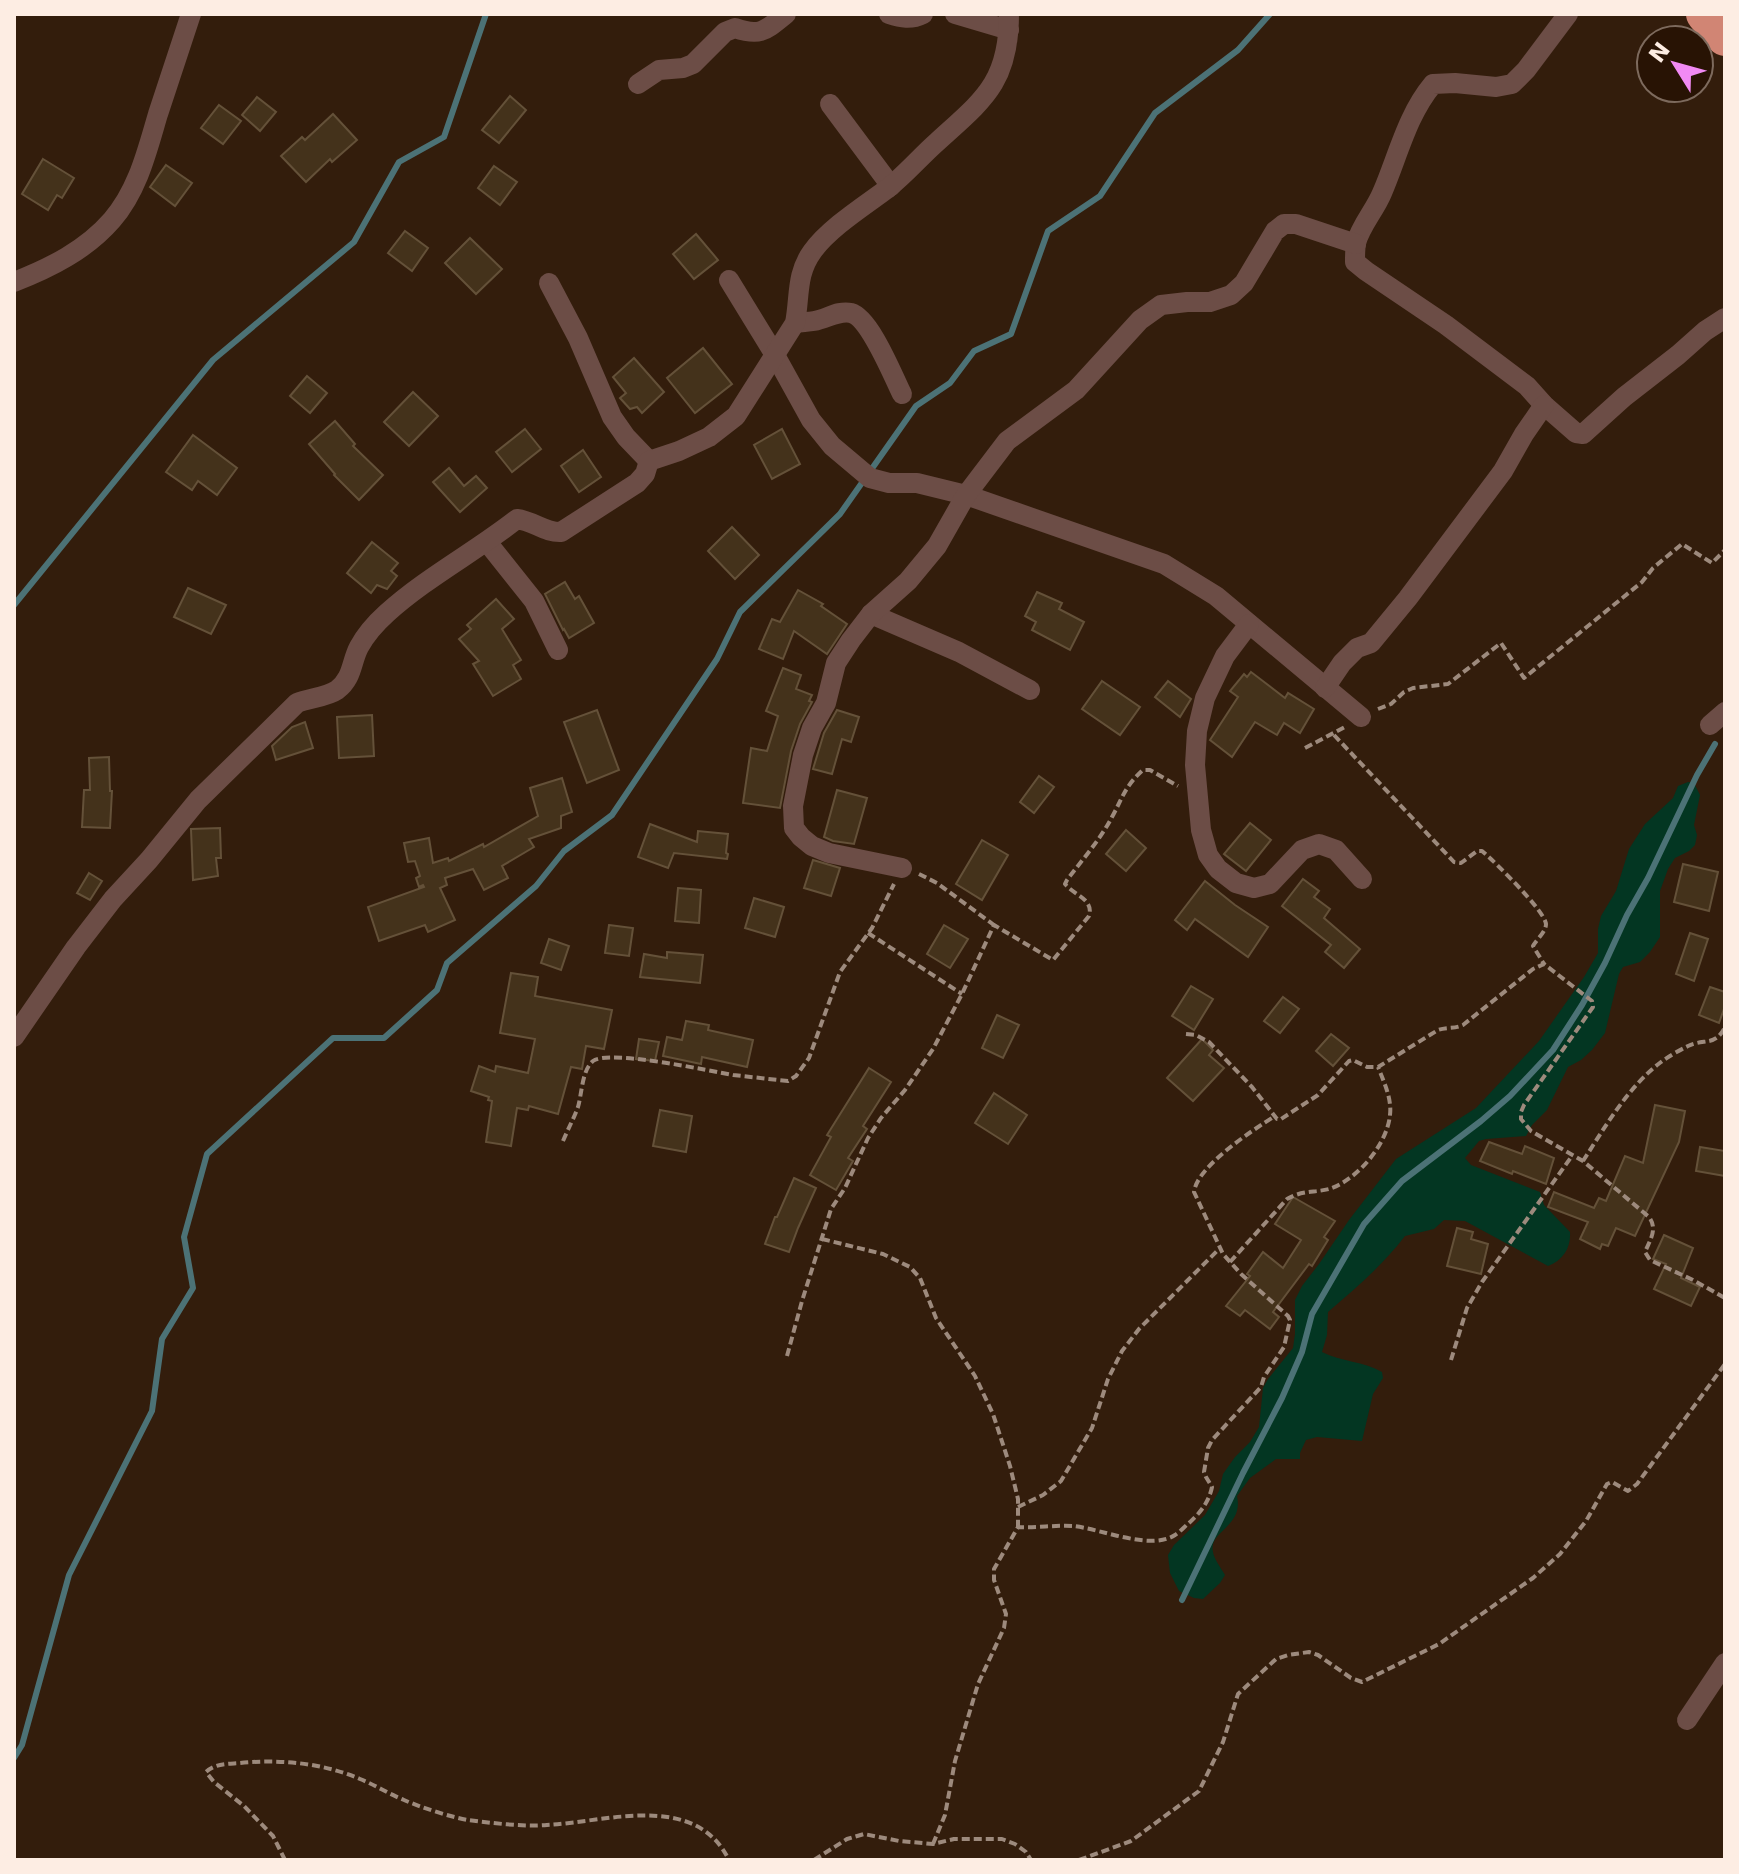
<svg xmlns="http://www.w3.org/2000/svg" width="1739" height="1874" font-family="'DejaVu Sans',sans-serif">
	<style>
		.green { fill: #033622 }
		.lines { fill: none; stroke-linecap: round; stroke-linejoin: round }
		.stream { stroke: #4c7276; stroke-width: 6 }
		.building { fill: #44321b; stroke: #645139; stroke-width: 2 }
		.path { stroke: #9d8a7d; stroke-width: 4; stroke-dasharray: 8 4; stroke-linecap: butt }
		.street { stroke: #6c4d46; stroke-width: 20 }
		.highway { stroke: #d18574; stroke-width: 38 }
	</style>
	<rect width="100%" height="100%" fill="#331d0c"/>
	<!-- green -->
	<path class="green" d="M1688,782L1694,783L1700,795L1694,825L1697,835L1695,845L1689,851L1675,858L1668,869L1660,891V937L1650,952L1640,962L1623,967L1619,974L1605,1033L1592,1050L1581,1060L1568,1067L1547,1110L1532,1125L1526,1136L1486,1139L1479,1141L1465,1158L1471,1165L1540,1192L1544,1205L1570,1232C1571,1248 1563,1260 1548,1266L1465,1221L1444,1220L1434,1229L1405,1236C1382,1266 1356,1288 1328,1312L1327,1335L1322,1352C1341,1362 1364,1361 1382,1372L1383,1378L1373,1394L1362,1441L1317,1437L1306,1440L1300,1453V1459H1276L1250,1478L1237,1496C1244,1527 1208,1531 1213,1552C1214,1559 1221,1568 1225,1575L1220,1583L1203,1599L1194,1598L1179,1591L1170,1573L1168,1555L1174,1545L1205,1515L1219,1491L1223,1474L1235,1457L1250,1442L1259,1427L1263,1388L1268,1379L1293,1348L1295,1334V1300L1302,1286L1319,1264L1349,1220L1396,1159L1476,1108L1539,1041L1584,977L1598,953V929L1601,916L1616,891L1629,849L1645,824L1673,798L1678,786Z"/>
	<g class="lines">
		<!-- stream -->
		<g class="stream">
			<polyline points="14,605 213,360 354,242 399,162 444,137 486,14"/>
			<polyline points="1182,1600 1243,1473 1282,1398 1302,1352 1312,1314 1364,1224 1402,1181 1481,1121 1510,1096 1553,1050 1582,1005 1605,963 1627,915 1648,878 1697,775 1715,744"/>
			<polyline points="14,1758 22,1745 69,1575 152,1411 162,1339 193,1288 184,1237 207,1154 333,1038 384,1038 437,990 447,963 536,886 564,851 612,815 717,659 740,612 840,514 916,406 950,383 974,351 1011,334 1048,231 1100,196 1155,113 1238,50 1270,14"/>
		</g>
	</g>
	<!-- building -->
	<g class="building">
		<polygon points="510,96 526,110 499,143 482,130"/>
		<polygon points="257,97 276,112 260,131 242,115"/>
		<polygon points="219,105 241,121 223,144 201,128"/>
		<polygon points="333,114 357,140 332,162 330,159 306,182 281,156 302,137 305,140"/>
		<polygon points="43,159 74,178 62,198 57,195 48,210 22,194"/>
		<polygon points="166,165 192,183 175,206 150,187"/>
		<polygon points="494,166 517,182 500,205 478,188"/>
		<polygon points="405,231 428,248 412,271 388,253"/>
		<polygon points="696,234 718,260 694,279 673,254"/>
		<polygon points="470,238 502,269 476,294 445,263"/>
		<polygon points="703,348 732,384 695,413 667,378"/>
		<polygon points="634,358 664,392 642,413 637,407 630,409 620,398 626,393 613,377"/>
		<polygon points="307,376 327,393 310,413 290,396"/>
		<polygon points="413,392 438,416 409,446 384,422"/>
		<polygon points="335,421 355,444 353,446 383,475 359,500 334,475 335,474 309,444"/>
		<polygon points="525,429 541,449 512,472 496,452"/>
		<polygon points="782,429 800,464 772,479 754,445"/>
		<polygon points="193,435 237,468 217,495 198,481 192,490 166,472"/>
		<polygon points="583,450 601,477 579,492 561,466"/>
		<polygon points="449,468 464,486 476,476 487,488 460,512 433,482"/>
		<polygon points="732,527 759,555 735,579 708,551"/>
		<polygon points="372,542 398,563 391,571 397,576 387,589 377,585 371,593 347,573"/>
		<polygon points="565,582 575,599 579,596 594,623 569,638 564,629 563,630 545,594"/>
		<polygon points="188,588 226,605 211,634 174,617"/>
		<polygon points="798,590 823,604 821,606 847,624 827,654 794,631 783,659 759,649 772,619 780,622"/>
		<polygon points="1037,592 1062,603 1059,609 1084,622 1070,650 1032,630 1036,622 1025,616"/>
		<polygon points="496,599 514,619 502,629 521,660 513,665 521,679 493,696 473,664 479,661 459,639 471,629 467,625"/>
		<polygon points="783,668 801,675 796,689 812,695 809,701 812,702 800,724 791,751 780,808 743,803 751,748 767,751 778,716 766,711"/>
		<polygon points="1251,672 1285,698 1288,693 1314,709 1300,733 1284,723 1277,735 1255,722 1232,757 1210,740 1238,697 1230,691 1244,674 1247,677"/>
		<polygon points="1102,681 1140,707 1120,735 1082,709"/>
		<polygon points="1168,681 1191,699 1180,717 1155,697"/>
		<polygon points="597,710 619,770 587,783 564,722"/>
		<polygon points="837,710 859,717 851,742 842,739 832,774 813,769 824,733"/>
		<polygon points="372,715 374,756 339,758 337,717"/>
		<polygon points="305,722 313,748 276,760 272,746 292,727"/>
		<polygon points="109,757 110,791 112,791 110,828 82,827 84,790 90,790 89,758"/>
		<polygon points="1039,776 1054,787 1034,813 1020,802"/>
		<polygon points="562,778 572,812 561,816 561,828 529,839 534,847 502,866 508,878 484,890 473,869 445,878 447,885 440,888 455,920 428,932 425,925 379,941 368,907 424,887 423,885 419,887 416,878 420,876 415,861 408,862 404,843 429,838 433,863 448,858 449,861 483,844 484,847 538,816 530,788"/>
		<polygon points="837,790 867,798 854,844 833,841 824,837"/>
		<polygon points="1250,823 1271,840 1246,871 1224,854"/>
		<polygon points="650,824 697,842 698,831 728,834 726,853 728,854 727,859 674,853 668,868 638,857"/>
		<polygon points="220,828 221,858 216,858 218,876 193,880 191,829"/>
		<polygon points="1126,830 1146,848 1126,871 1106,854"/>
		<polygon points="982,840 1008,855 982,900 956,884"/>
		<polygon points="813,860 840,868 831,896 804,888"/>
		<polygon points="1683,864 1718,872 1709,911 1674,902"/>
		<polygon points="89,873 102,881 90,900 77,893"/>
		<polygon points="1303,879 1319,891 1314,897 1330,909 1324,918 1360,949 1344,968 1325,952 1331,945 1282,906"/>
		<polygon points="1205,881 1235,905 1268,927 1248,957 1195,919 1187,930 1175,920"/>
		<polygon points="678,888 701,890 699,923 675,921"/>
		<polygon points="754,898 784,907 775,937 745,928"/>
		<polygon points="609,925 633,928 629,956 605,953"/>
		<polygon points="944,925 968,939 950,968 927,954"/>
		<polygon points="1690,933 1708,939 1694,981 1676,974"/>
		<polygon points="549,939 569,946 561,970 541,963"/>
		<polygon points="667,952 703,955 700,983 640,977 644,954 667,958"/>
		<polygon points="511,973 538,977 535,996 612,1010 604,1049 586,1046 582,1069 571,1067 558,1114 529,1106 528,1110 517,1108 511,1146 486,1142 492,1101 488,1100 489,1097 471,1091 479,1066 495,1072 496,1066 528,1073 535,1039 500,1033"/>
		<polygon points="1191,986 1213,999 1194,1030 1172,1016"/>
		<polygon points="1710,987 1725,992 1725,1006 1719,1023 1699,1015"/>
		<polygon points="1283,997 1299,1009 1280,1033 1264,1021"/>
		<polygon points="997,1015 1019,1025 1003,1058 982,1048"/>
		<polygon points="686,1021 709,1025 708,1030 753,1040 747,1067 702,1057 701,1064 663,1056 667,1037 682,1040"/>
		<polygon points="1331,1034 1349,1048 1333,1066 1316,1051"/>
		<polygon points="639,1039 659,1042 655,1061 636,1059"/>
		<polygon points="1202,1039 1213,1050 1209,1055 1224,1068 1193,1101 1167,1078"/>
		<polygon points="869,1068 891,1082 863,1126 867,1129 848,1158 853,1161 836,1190 810,1175 831,1137 827,1135"/>
		<polygon points="994,1093 1027,1115 1008,1144 975,1123"/>
		<polygon points="1655,1105 1685,1111 1679,1142 1635,1236 1616,1228 1608,1246 1602,1244 1600,1249 1580,1239 1588,1222 1548,1207 1554,1192 1594,1208 1599,1198 1606,1201 1625,1156 1643,1163"/>
		<polygon points="660,1110 692,1116 686,1152 653,1146"/>
		<polygon points="1489,1142 1522,1154 1525,1146 1554,1158 1546,1184 1513,1171 1512,1174 1480,1161"/>
		<polygon points="1700,1147 1725,1151 1725,1176 1696,1171"/>
		<polygon points="794,1178 816,1188 798,1228 789,1252 765,1244 775,1217 777,1217"/>
		<polygon points="1293,1197 1335,1221 1324,1237 1328,1240 1312,1266 1309,1264 1273,1312 1279,1317 1270,1329 1245,1310 1240,1316 1226,1306 1250,1276 1247,1274 1263,1252 1283,1268 1301,1240 1275,1224"/>
		<polygon points="1457,1228 1473,1232 1471,1239 1488,1244 1481,1274 1447,1266"/>
		<polygon points="1664,1235 1693,1248 1681,1278 1700,1287 1691,1306 1654,1289 1666,1264 1653,1259"/>
	</g>
	<g class="lines">
		<!-- path -->
		<g class="path">
			<polyline points="1378,709 1391,704 1404,692 1413,688 1448,684 1501,643 1524,678 1642,582 1653,568 1682,544 1712,563 1725,550"/>
			<path d="M1334,735L1454,862L1461,863L1477,851H1482C1494,861 1545,911 1546,924C1546,932 1536,940 1533,946L1544,964"/>
			<polyline points="1305,748 1345,727"/>
			<polyline points="919,874 937,883 994,925"/>
			<polyline points="868,933 962,994"/>
			<path d="M1186,1034L1196,1035L1209,1042L1252,1087L1277,1119H1281L1318,1095L1349,1061L1353,1060L1367,1067H1378L1438,1030C1447,1027 1454,1029 1463,1025L1533,969L1544,964L1592,1001L1593,1007L1524,1105L1521,1112V1119L1531,1131L1583,1161L1649,1217C1658,1229 1650,1240 1645,1252L1650,1260L1693,1280L1725,1298"/>
			<path d="M563,1141C568,1129 574,1118 578,1107C582,1093 582,1070 593,1061C609,1049 710,1071 733,1075C751,1077 769,1079 788,1081L796,1076L809,1058L840,972L872,928L894,884"/>
			<path d="M1583,1161C1605,1127 1628,1087 1661,1062C1669,1056 1680,1050 1688,1046C1705,1038 1715,1047 1725,1027"/>
			<polyline points="822,1239 883,1254 910,1267 920,1278 936,1318 975,1376 993,1414 1010,1466 1018,1499 1018,1527"/>
			<path d="M1230,1262L1287,1199C1303,1190 1313,1193 1329,1189C1357,1180 1387,1145 1390,1115C1392,1099 1384,1082 1378,1067"/>
			<path d="M787,1356L802,1301L831,1209L845,1188L868,1138L881,1118L905,1090L933,1049L962,994L994,925L1053,960L1089,916C1094,899 1075,896 1065,884L1067,880C1082,860 1100,840 1112,817C1123,797 1125,786 1143,770H1150L1178,786"/>
			<polyline points="1451,1360 1467,1308 1482,1282 1572,1156"/>
			<polyline points="1018,1507 1043,1495 1061,1481 1092,1428 1108,1379 1122,1351 1139,1329 1220,1248"/>
			<path d="M933,1844L945,1815L955,1761L978,1684L1004,1628L1006,1614L994,1580V1569L1018,1527C1036,1528 1055,1525 1073,1526C1102,1529 1150,1551 1175,1535C1180,1532 1185,1526 1189,1523C1200,1513 1209,1502 1212,1487L1206,1477L1204,1472L1208,1448L1212,1440L1261,1387L1264,1377L1284,1347L1290,1320L1288,1316L1241,1274L1223,1254L1194,1192C1197,1166 1253,1130 1275,1116"/>
			<path d="M285,1860L273,1836L244,1806L214,1782L206,1772C216,1763 228,1764 240,1763C280,1759 323,1763 360,1779C375,1785 389,1794 404,1800C420,1807 450,1817 468,1820C491,1823 524,1827 547,1825C607,1822 695,1791 729,1860"/>
			<polyline points="814,1860 847,1839 864,1834 899,1841 933,1844 954,1839 1002,1839 1015,1844 1026,1852 1031,1860"/>
			<polyline points="1079,1860 1131,1841 1199,1791 1223,1742 1238,1694 1276,1659 1288,1655 1309,1652 1318,1655 1351,1678 1362,1682 1439,1644 1533,1578 1560,1554 1586,1521 1607,1484 1612,1482 1628,1491 1637,1484 1725,1364"/>
		</g>
		<!-- street -->
		<g class="street">
			<path d="M889,14C901,18 911,20 923,14"/>
			<polyline points="955,14 1009,30"/>
			<path d="M1568,14L1526,70L1512,84L1496,87L1455,83L1433,84C1407,115 1398,156 1382,193C1375,210 1361,225 1356,243C1355,249 1355,256 1355,262L1366,271L1446,325L1527,386L1544,405L1576,433L1583,434L1624,397L1678,355L1705,331L1725,318"/>
			<path d="M638,84L659,70L683,68L693,64L725,32L735,28C761,37 766,30 786,14"/>
			<polyline points="830,104 891,186"/>
			<polyline points="729,280 775,355 811,420 832,446 870,478 889,483 917,483 966,495 1164,564 1216,596 1361,717"/>
			<path d="M14,282C50,268 86,250 112,220C138,190 147,151 158,114C169,80 180,47 191,14"/>
			<polyline points="549,283 578,338 612,417 626,437 649,461"/>
			<path d="M795,323C801,322 808,322 814,321C827,319 838,310 851,313C870,318 893,376 902,394"/>
			<polyline points="487,542 534,601 558,650"/>
			<polyline points="871,614 959,652 1030,690"/>
			<polyline points="1249,624 1225,656 1205,698 1197,731 1195,765 1201,830 1208,855 1218,869 1236,883 1254,888 1270,884 1302,850 1319,844 1336,850 1362,879"/>
			<polyline points="1325,688 1342,663 1357,648 1371,643 1408,598 1503,471 1524,434 1544,405"/>
			<polyline points="1710,725 1725,712"/>
			<polyline points="902,868 829,853 812,846 801,837 794,828 793,806 803,755 812,728 826,703 836,663 851,640 871,614 908,581 937,546 966,495 1007,441 1076,390 1140,320 1161,305 1187,302 1210,302 1231,295 1244,283 1275,231 1284,224 1296,224 1356,244"/>
			<path d="M14,1037L76,947L113,899L149,860L198,800L297,703C309,698 327,697 337,690C353,678 351,662 359,647C366,634 377,622 387,613C427,577 475,552 517,519C533,521 546,533 561,532L637,483L645,474L649,461L679,451L709,437L736,416L795,323C800,297 796,274 812,252C828,229 864,206 887,189C905,175 920,157 937,142C983,100 1009,83 1009,14"/>
			<polyline points="1687,1720 1725,1663"/>
		</g>
		<!-- highway -->
		<polyline class="highway" points="1705,14 1725,37"/>
	</g>
	<!-- border -->
	<rect width="1739" height="1874" fill="none" stroke="#fdede3" stroke-width="32"/>
	<!-- north arrow -->
	<g transform="translate(1675 64) rotate(307)"><circle r="38" fill="#281304" stroke="#7d6a5d" stroke-width="2"/>
	<path d="M0-6L14 30L0 20L-14 30Z" fill="#f18af4"/>
	<text y="-12" font-size="22" font-weight="bold" text-anchor="middle" fill="#fdede3">N</text>
	</g>
</svg>
